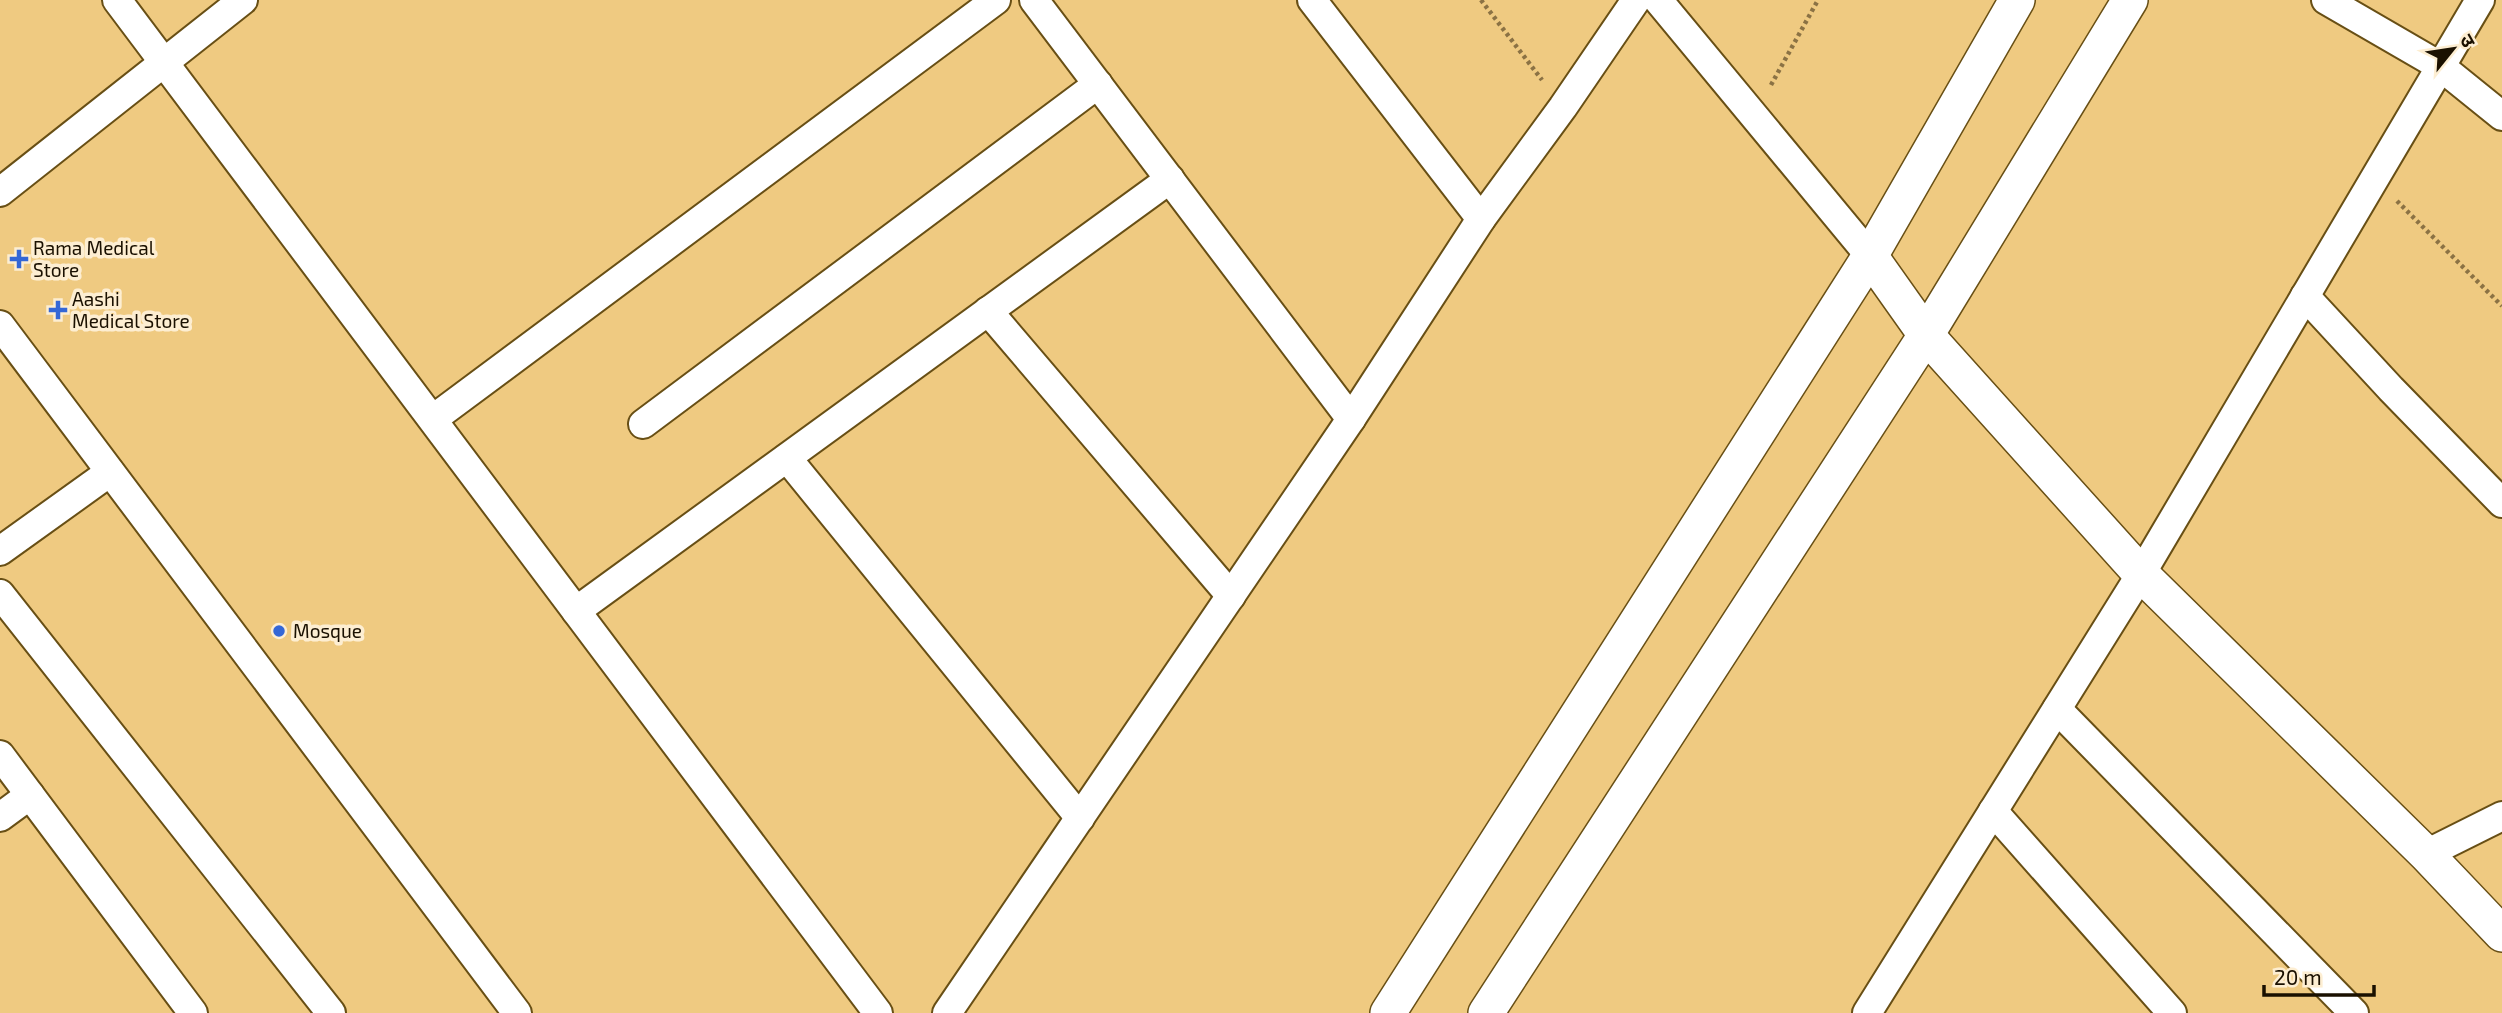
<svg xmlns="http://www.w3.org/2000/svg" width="2502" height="1013" font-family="'Exo 2','Noto Sans Devanagari',sans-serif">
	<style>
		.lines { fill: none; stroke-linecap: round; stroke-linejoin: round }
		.minor-casing { stroke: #684f15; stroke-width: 32 }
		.tertiary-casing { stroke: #684f15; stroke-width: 38 }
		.path { stroke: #8b7244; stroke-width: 4.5; stroke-dasharray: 3.5 3.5; stroke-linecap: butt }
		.minor { stroke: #fff; stroke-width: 28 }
		.tertiary { stroke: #fff; stroke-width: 35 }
		.poi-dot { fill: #3467d6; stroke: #fdeed2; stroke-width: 2.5 }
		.labels { text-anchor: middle; stroke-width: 7; stroke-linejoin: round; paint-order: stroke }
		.poi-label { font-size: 19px; fill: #1a1000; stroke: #fdeed2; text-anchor: start }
	</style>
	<rect width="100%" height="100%" fill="#efca81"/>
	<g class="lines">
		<defs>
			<g id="minor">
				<polyline points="117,0 878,1013"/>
				<polyline points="1034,0 1351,419"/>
				<polyline points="1312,0 1481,219"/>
				<polyline points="1658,0 1870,256"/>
				<polyline points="2326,0 2440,66 2502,116"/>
				<polyline points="0,192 243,0"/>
				<polyline points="2305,296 2391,389 2502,503"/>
				<polyline points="988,311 1231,596"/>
				<polyline points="0,325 517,1013"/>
				<polyline points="433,419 996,0"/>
				<polyline points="643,424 1098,84"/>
				<polyline points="787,458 1080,818"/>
				<polyline points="0,551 110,472"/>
				<polyline points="0,594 331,1013"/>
				<polyline points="576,611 1170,179"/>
				<polyline points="2057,709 2354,1013"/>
				<polyline points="0,755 193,1013"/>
				<polyline points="1993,811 2172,1013"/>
				<polyline points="0,817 30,795"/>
				<polyline points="2426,854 2502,816"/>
				<polyline points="947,1013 1351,419 1481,219 1563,107 1636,0"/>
				<polyline points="1867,1013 2141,574 2480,0"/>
			</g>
			<g id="tertiary">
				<polyline points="1870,256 1926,335 2141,574 2426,854 2502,934"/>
				<polyline points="1388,1013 1870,256 2017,0"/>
				<polyline points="1486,1013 1926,335 2130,0"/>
			</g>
		</defs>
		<!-- minor casing -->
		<use href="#minor" class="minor-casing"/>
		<!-- tertiary casing -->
		<use href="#tertiary" class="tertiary-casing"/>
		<!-- path -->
		<g class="path">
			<polyline points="1481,0 1542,80"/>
			<polyline points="1771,85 1818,0"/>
			<polyline points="2397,201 2502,306"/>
		</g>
		<!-- minor -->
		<use href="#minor" class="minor"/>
		<!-- tertiary -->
		<use href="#tertiary" class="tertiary"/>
	</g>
	<!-- markers -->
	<g class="poi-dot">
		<path d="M15.5 248.5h7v7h7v7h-7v7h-7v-7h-7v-7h7z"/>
		<path d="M54.5 299.5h7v7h7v7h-7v7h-7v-7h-7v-7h7z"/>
		<circle cx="279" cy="631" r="7"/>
	</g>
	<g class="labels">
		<!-- poi labels -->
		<g class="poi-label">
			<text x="33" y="255">Rama Medical<tspan x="33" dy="22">Store</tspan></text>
			<text x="72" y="306">Aashi<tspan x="72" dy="22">Medical Store</tspan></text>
			<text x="293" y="638">Mosque</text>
		</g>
	</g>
	<!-- north arrow -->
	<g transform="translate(2453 49) rotate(60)" stroke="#fdeed2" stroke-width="5" paint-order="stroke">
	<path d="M0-5L12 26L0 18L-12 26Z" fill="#1a1000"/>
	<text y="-10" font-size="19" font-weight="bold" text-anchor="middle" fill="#1a1000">उ</text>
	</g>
	<!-- scale -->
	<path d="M2264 985v10h110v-10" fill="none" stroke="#1a1000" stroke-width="3.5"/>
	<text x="2274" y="985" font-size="21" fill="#1a1000" stroke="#fdeed2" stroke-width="5" paint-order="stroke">20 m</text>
</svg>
